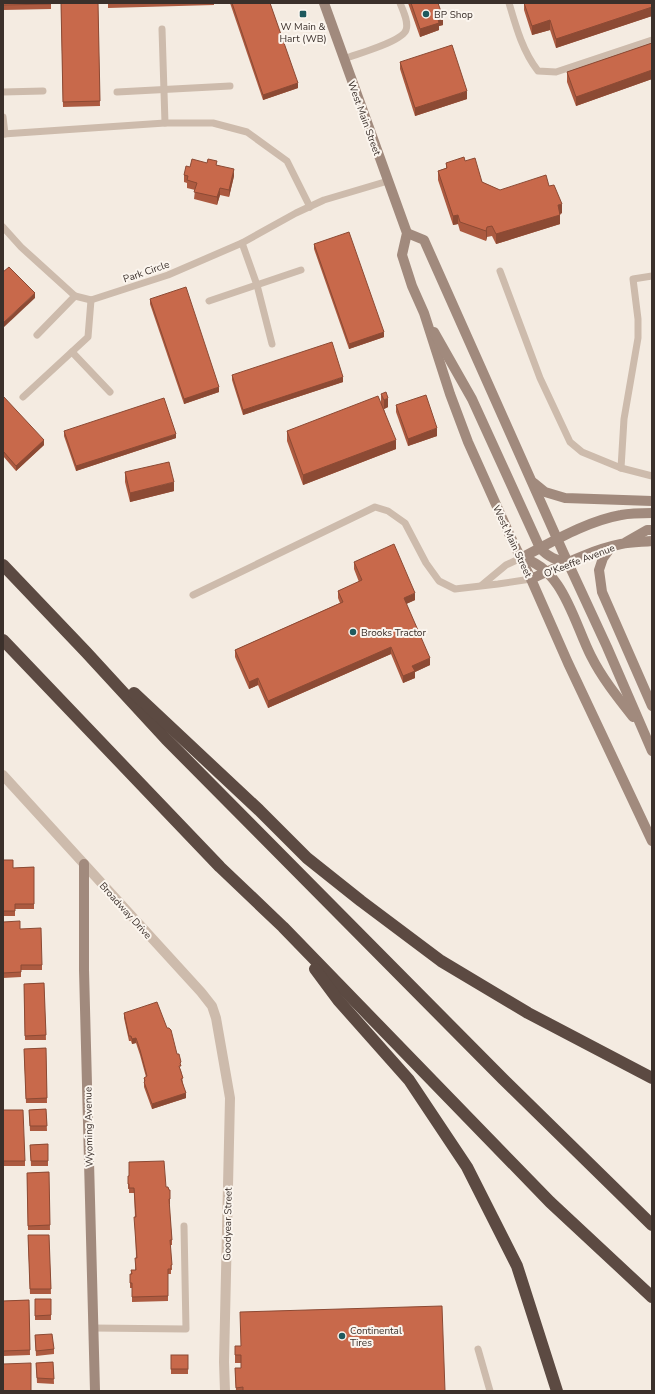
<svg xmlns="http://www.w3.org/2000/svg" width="655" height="1394" font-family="'Nunito Sans',sans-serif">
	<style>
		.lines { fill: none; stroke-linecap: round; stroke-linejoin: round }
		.lane { stroke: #cdbbac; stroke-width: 7 }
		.street { stroke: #cdbbac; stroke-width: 10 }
		.secondary { stroke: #a18a7d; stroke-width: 10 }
		.highway { stroke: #5c4a42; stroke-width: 12 }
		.wall { fill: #ac5a40 }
		.shaded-wall { fill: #8c4a34 }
		.building { fill: #c8694b; stroke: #8c4a34 }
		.poi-dot { fill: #1f5a5e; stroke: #fbf5ee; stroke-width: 1.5 }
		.labels { text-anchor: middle; stroke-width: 4; stroke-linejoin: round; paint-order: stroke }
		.poi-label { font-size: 10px; fill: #3b302b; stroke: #fbf5ee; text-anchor: start }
		.street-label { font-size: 10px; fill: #3b302b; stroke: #fbf5ee }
	</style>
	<rect width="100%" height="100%" fill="#f4ebe1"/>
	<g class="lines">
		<!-- lane -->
		<g class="lane">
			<path d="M509,3C516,27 523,52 538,71L556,72L652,40"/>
			<polyline points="162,29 165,123"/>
			<path d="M344,59C356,54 402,42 406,30C409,22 403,11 400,3"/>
			<polyline points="3,92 43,91"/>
			<polyline points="117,92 230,86"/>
			<polyline points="3,117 5,134"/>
			<polyline points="3,134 165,123 213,123 247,132 287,161 310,207"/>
			<polyline points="3,227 21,247 75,296 91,300 168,275 242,243 296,213 324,200 388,181"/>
			<polyline points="242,243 257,285 272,344"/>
			<polyline points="500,271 540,378 570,442 582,452 621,468 652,476"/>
			<polyline points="209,301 301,270"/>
			<polyline points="37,335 75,296"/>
			<polyline points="72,352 110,392"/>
			<polyline points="23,397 88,337 91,300"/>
			<polyline points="621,468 624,419 638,338 638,319 633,279 652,276"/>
			<polyline points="482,585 506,565 521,558"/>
			<polyline points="193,595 375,507 388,511 405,523 426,563 439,581 455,589 498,584 531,579"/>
			<polyline points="93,1328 186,1329 184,1226"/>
			<polyline points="478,1349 490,1391"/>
		</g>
		<!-- street -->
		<polyline class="street" points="3,775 201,992 212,1006 216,1018 230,1098 224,1362 225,1391"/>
		<!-- secondary -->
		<g class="secondary">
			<polyline points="324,3 407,233 402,255 412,286 424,313 450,394 468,442 511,538 531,579 568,663 652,841"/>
			<polyline points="407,233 424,240 563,552 607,647 652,751"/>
			<path d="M434,332L472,399L540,548C549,558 556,560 568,562"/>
			<polyline points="534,483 545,492 565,498 652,501"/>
			<polyline points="626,542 647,530 652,530"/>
			<polyline points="611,547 603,558 599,570 602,592 652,706"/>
			<path d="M521,558C563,567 574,623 591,656C602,678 618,698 633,717"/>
			<path d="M521,558C552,542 587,521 621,515C631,513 642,513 652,513"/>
			<path d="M531,579C560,566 591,550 621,544C631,542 642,542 652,541"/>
			<polyline points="84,864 84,970 95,1391"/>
		</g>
		<!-- highway -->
		<g class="highway">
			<polyline points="3,565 86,652 166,739 503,1079 652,1225"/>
			<polyline points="3,640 220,867 283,927 550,1202 652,1297"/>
			<polyline points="134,693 259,810 307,858 361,901 441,961 528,1013 652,1078"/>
			<polyline points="315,969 338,1000 409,1080 467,1167 517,1266 557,1391"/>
		</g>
	</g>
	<!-- wall -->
	<g class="wall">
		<polygon points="3,3 51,3 51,9 3,10"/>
		<polygon points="61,3 98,3 100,106 63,107"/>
		<polygon points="108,3 214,3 214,5 108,8"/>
		<polygon points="230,3 270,3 298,88 263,100"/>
		<polygon points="408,3 438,3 443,25 439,26 439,30 420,37"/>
		<polygon points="524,3 652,3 652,16 556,48 550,30 532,35 524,10"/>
		<polygon points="652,43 652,79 576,106 567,82 567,72"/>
		<polygon points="400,62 467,99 415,116 400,69"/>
		<polygon points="465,161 482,182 500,190 549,186 562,213 560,214 560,224 496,244 492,236 487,237 486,241 460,231 458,224 453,225 438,180 438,171 446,168 446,163"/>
		<polygon points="207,163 217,165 234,176 229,197 220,195 217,205 194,199 195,190 187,188 187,183 184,182 184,175 190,167"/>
		<polygon points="314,244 384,337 349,349 314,249"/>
		<polygon points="150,299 219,392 184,404 150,304"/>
		<polygon points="232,375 343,382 243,415 232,380"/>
		<polygon points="381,394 388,407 384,409 396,449 303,485 287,441 287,431 381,403"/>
		<polygon points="3,396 44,445 16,471 3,456"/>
		<polygon points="396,405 437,436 408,446 396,412"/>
		<polygon points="64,431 176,438 76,471 64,436"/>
		<polygon points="125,472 174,491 130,502 125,482"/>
		<polygon points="354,562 415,600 406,604 430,665 415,672 415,678 403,683 391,654 268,708 258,685 249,689 235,657 235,650 340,603 338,598 338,591 359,582 354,569"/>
		<polygon points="3,860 13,868 34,867 34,909 15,909 15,916 3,916"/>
		<polygon points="3,922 20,929 42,965 42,970 21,970 21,977 3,978"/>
		<polygon points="44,983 46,1040 25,1040 24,984"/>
		<polygon points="124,1013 181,1070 183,1083 186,1098 152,1109 144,1087 144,1078 146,1077 140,1055 136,1043 132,1044 131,1041 129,1041 124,1018"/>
		<polygon points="46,1048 47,1103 26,1103 24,1049"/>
		<polygon points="46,1109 47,1131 30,1131 29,1110"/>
		<polygon points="3,1110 25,1161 25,1166 3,1166"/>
		<polygon points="48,1144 48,1166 31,1166 30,1145"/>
		<polygon points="49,1172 50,1230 28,1230 27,1173"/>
		<polygon points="128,1176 166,1187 169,1190 170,1190 170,1204 169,1204 172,1240 172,1245 170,1245 172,1270 171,1270 171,1274 168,1274 168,1301 132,1302 132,1288 130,1288 130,1274 131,1274 131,1270 135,1270 136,1258 135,1217 134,1193 129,1193 129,1189 128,1189"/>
		<polygon points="28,1235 49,1235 51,1294 30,1294"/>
		<rect x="35" y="1299" width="16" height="21"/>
		<polygon points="29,1300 30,1355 3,1356 3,1301"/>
		<polygon points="35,1335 54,1349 54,1354 36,1356"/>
		<polygon points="235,1346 445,1391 236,1391 235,1368 241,1368 241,1363 235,1363"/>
		<rect x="171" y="1355" width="17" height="19"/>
		<polygon points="53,1362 54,1384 37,1383 36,1363"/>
	</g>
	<!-- shaded-wall -->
	<g class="shaded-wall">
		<polygon points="652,7 652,16 556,48 556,39"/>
		<polygon points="443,17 443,25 439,26 439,30 420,37 420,29 438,19"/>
		<polygon points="550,20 550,30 532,35 532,26"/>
		<polygon points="652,70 652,79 576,106 576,97"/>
		<polygon points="298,83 298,88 263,100 263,95"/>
		<polygon points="467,91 467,99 415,116 415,108"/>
		<polygon points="234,169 234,176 229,197 229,190"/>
		<polygon points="220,188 220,195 217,205 217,197"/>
		<polygon points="562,204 562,213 558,215 558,205"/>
		<polygon points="458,215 458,224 453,225 453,216"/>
		<polygon points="560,215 560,224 496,244 496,234"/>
		<polygon points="487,227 487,237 486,241 486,231"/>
		<polygon points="35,293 35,298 3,328 3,323"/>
		<polygon points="384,332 384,337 349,349 349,344"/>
		<polygon points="343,377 343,382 243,415 243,410"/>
		<polygon points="219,387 219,392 184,404 184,399"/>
		<polygon points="388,398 388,407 384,409 384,400"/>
		<polygon points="437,428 437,436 408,446 408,439"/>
		<polygon points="176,434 176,438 76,471 76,466"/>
		<polygon points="44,440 44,445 16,471 16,466"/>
		<polygon points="396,440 396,449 303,485 303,475"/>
		<polygon points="174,482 174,491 130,502 130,493"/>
		<polygon points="415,593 415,600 404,605 404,598"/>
		<polygon points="391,647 391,654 268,708 268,701"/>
		<polygon points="430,658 430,665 415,672 415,678 403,683 403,676 412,666"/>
		<polygon points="258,678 258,685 249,689 249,682"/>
		<polygon points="136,1038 136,1043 132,1044 132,1039"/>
		<polygon points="186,1093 186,1098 152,1109 152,1104"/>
	</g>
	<!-- building -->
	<g class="building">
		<polygon points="3,3 51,3 51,4 3,5"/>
		<polygon points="61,3 98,3 100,101 63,102"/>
		<polygon points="232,3 270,3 298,83 263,95"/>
		<polygon points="411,3 438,3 443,17 438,19 439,23 420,29"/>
		<polygon points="524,3 652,3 652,7 556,39 550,20 532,26"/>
		<polygon points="652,43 652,70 576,97 567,72"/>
		<polygon points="452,45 467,91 415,108 400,62"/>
		<polygon points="464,157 465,161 475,158 482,182 500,190 546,175 549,186 554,185 562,204 558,205 560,215 496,234 492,226 487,227 486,231 460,222 458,215 453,216 438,171 447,168 446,163"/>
		<polygon points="192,159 207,163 208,159 217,161 216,165 234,169 229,190 220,188 217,197 194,192 197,183 187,180 188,176 184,175 186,166 190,167"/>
		<polygon points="349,232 384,332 349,344 314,244"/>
		<polygon points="9,267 35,293 3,323 3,272"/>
		<polygon points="186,287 219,387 184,399 150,299"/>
		<polygon points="332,342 343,377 243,410 232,375"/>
		<polygon points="386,392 388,398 384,400 381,394"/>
		<polygon points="426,395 437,428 408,439 396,405"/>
		<polygon points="3,396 44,440 16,466 3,451"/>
		<polygon points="378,396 396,440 303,475 287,431"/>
		<polygon points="164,398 176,434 76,466 64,431"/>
		<polygon points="169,462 174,482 130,493 125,472"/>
		<polygon points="394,544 415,593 404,598 430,658 412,666 415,671 403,676 391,647 268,701 258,678 249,682 235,650 343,602 338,591 362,580 354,562"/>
		<polygon points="3,860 13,860 13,868 34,867 34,904 15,904 15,911 3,911"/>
		<polygon points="20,921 20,929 41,928 42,965 21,965 21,972 3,973 3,922"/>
		<polygon points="44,983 46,1035 25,1036 24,984"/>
		<polygon points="157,1002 167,1028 169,1028 171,1030 177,1054 179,1054 181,1062 180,1063 181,1066 179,1066 183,1078 181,1079 186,1093 152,1104 144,1082 145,1081 144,1078 147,1076 140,1050 136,1038 132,1039 131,1036 129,1036 124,1013"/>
		<polygon points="46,1048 47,1098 26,1099 24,1049"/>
		<polygon points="46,1109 47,1126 30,1126 29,1110"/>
		<polygon points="3,1110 23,1110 25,1161 3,1161"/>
		<polygon points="48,1144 48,1161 31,1161 30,1145"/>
		<polygon points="164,1161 166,1187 168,1187 169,1190 170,1190 170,1199 169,1199 172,1240 170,1240 172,1265 171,1265 171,1269 168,1269 168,1296 132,1297 132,1283 130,1283 130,1274 132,1274 131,1270 136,1270 135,1258 137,1258 134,1217 136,1217 134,1188 129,1188 129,1184 128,1184 128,1176 129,1176 129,1162"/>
		<polygon points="49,1172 50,1225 28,1226 27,1173"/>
		<polygon points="28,1235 49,1235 51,1289 30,1289"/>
		<polygon points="35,1299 51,1299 51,1315 35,1316"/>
		<polygon points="29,1300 30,1350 3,1351 3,1301"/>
		<polygon points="442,1306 445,1391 243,1391 243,1387 236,1388 235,1368 241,1368 241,1355 235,1355 235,1346 241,1346 240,1312"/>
		<polygon points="52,1334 54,1349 36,1351 35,1335"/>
		<rect x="171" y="1355" width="17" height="14"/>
		<polygon points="53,1362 54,1379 37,1378 36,1363"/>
		<polygon points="31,1363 31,1391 3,1391 3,1364"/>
	</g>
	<!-- markers -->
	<g class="poi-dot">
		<rect x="299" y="10" width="8" height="8" rx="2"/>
		<circle cx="426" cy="14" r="4"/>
		<circle cx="353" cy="632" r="4"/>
		<circle cx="342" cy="1336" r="4"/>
	</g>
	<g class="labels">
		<!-- poi labels -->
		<g class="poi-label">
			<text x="434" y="18">BP Shop</text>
			<text x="303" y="30" text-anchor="middle">W Main &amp;<tspan x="303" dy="12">Hart (WB)</tspan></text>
			<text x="361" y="636">Brooks Tractor</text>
			<text x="350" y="1334">Continental<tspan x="350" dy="12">Tires</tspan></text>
		</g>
		<!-- street labels -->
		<g class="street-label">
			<text transform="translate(365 118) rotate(70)" y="4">West Main Street</text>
			<text transform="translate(146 271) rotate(-19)" y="4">Park Circle</text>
			<text transform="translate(513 541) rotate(65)" y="4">West Main Street</text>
			<text transform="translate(579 560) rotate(-21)" y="4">O'Keeffe Avenue</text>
			<text transform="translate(126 910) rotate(48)" y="4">Broadway Drive</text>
			<text transform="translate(88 1127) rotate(-91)" y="4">Wyoming Avenue</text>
			<text transform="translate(227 1224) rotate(-89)" y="4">Goodyear Street</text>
		</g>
	</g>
	<!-- border -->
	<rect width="655" height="1394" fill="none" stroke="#3b302b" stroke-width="8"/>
</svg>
